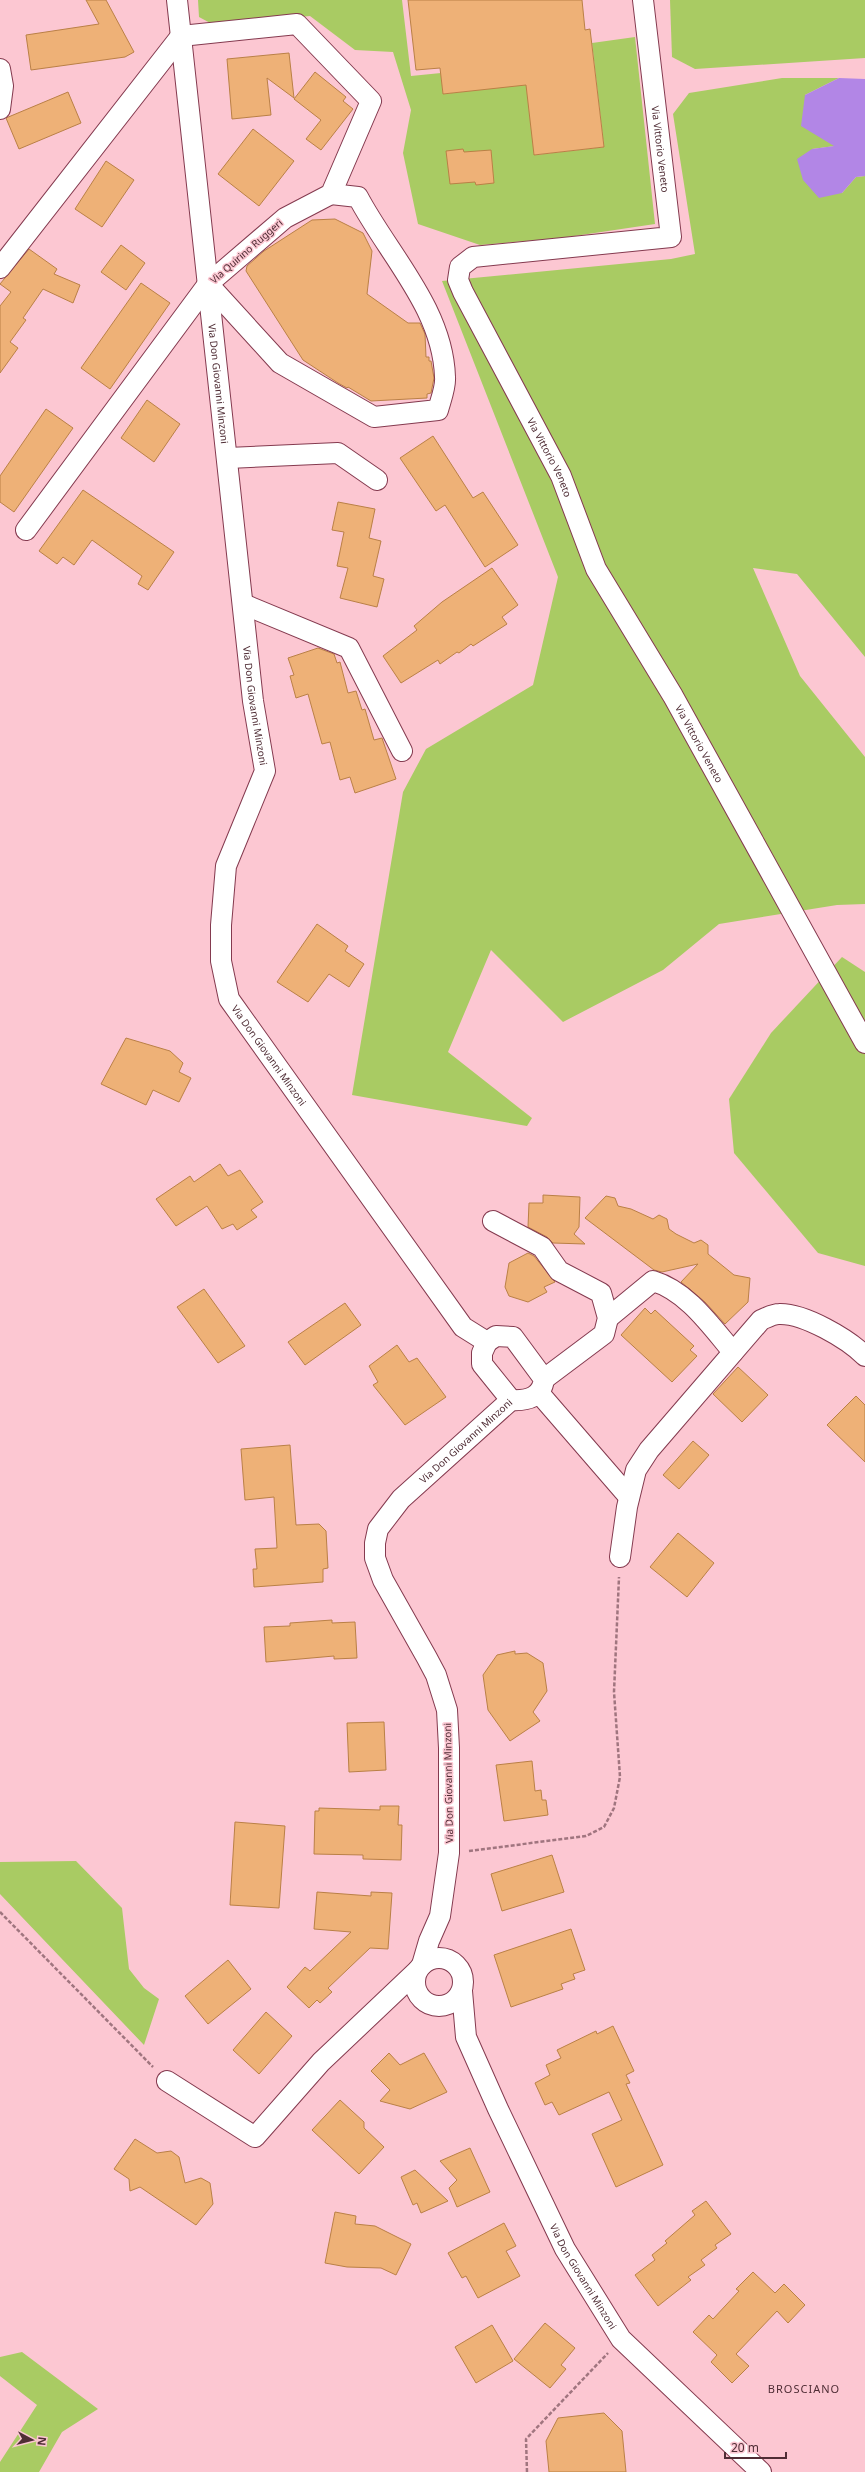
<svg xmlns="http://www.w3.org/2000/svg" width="865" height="2472" font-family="'Noto Sans',sans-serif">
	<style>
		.green { fill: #a9cb63 }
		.water { fill: #b286e6 }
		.building { fill: #eeb177; stroke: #ba8046 }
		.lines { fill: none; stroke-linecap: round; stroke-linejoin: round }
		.minor-casing { stroke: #843a4f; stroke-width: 22 }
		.path { stroke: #a0757f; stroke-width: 2.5; stroke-dasharray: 4 2; stroke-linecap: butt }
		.minor { stroke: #fff; stroke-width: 20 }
		.labels { text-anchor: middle; stroke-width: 3; stroke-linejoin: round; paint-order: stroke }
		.street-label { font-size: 10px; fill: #4f2d35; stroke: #fcc7d2 }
		.neighbourhood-label { font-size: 11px; letter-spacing: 1px; fill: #4f2d35; stroke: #fcc7d2 }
	</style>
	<rect width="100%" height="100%" fill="#fcc7d2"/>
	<!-- green -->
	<g class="green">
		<polygon points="198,0 402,0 411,76 441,73 443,94 509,86 523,56 535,155 604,147 592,43 635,37 655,224 561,238 480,245 418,224 403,153 411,110 393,52 355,50 310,16 214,25 199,17"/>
		<polygon points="670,0 865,0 865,58 695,69 672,57"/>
		<polygon points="782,78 839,78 805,95 835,146 812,149 842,193 856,177 865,176 865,657 797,574 753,568 800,676 865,757 865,904 837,905 719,924 663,970 563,1022 491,950 448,1052 532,1118 527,1126 352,1095 403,792 426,749 533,685 558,577 442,281 671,259 695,254 673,114 689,93"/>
		<polygon points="842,957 865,972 865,1266 818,1253 734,1153 729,1099 771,1033"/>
		<polygon points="76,1861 122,1908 129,1969 144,1988 159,1999 144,2045 0,1894 0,1862"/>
		<polygon points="22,2352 98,2409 62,2432 39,2472 0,2472 0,2462 37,2405 0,2376 0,2357"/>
	</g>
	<!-- water -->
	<polygon class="water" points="839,78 865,79 865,176 856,177 842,193 819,198 803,180 797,159 812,149 834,146 801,126 805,95"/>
	<!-- building -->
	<g class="building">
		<polygon points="86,0 106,0 134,52 125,57 31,70 26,35 99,24"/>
		<polygon points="408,0 582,0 585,30 590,29 604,147 534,155 526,85 443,94 440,68 416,70"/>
		<polygon points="289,53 294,98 267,78 271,115 232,119 227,59"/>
		<polygon points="315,72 346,97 343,101 353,109 321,150 306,139 321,120 294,99"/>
		<polygon points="68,92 81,123 19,149 6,118"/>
		<polygon points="253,129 294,161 259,206 218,174"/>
		<polygon points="463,149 464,152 491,150 494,183 476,185 475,182 450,184 446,151"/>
		<polygon points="106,161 134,180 102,227 75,209"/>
		<polygon points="335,219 363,233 372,251 367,294 408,323 420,323 425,334 426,357 429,357 429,361 431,361 434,378 431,393 427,394 427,398 371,401 348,387 347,388 338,383 303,360 246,271 247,266 264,251 312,220"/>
		<polygon points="121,245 145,263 126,290 101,272"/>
		<polygon points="29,249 57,269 54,274 80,285 73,303 43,289 23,318 26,320 10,342 18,348 0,373 0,306 11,292 0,284"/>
		<polygon points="141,283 170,303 110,389 81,368"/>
		<polygon points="147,400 180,424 154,462 121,438"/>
		<polygon points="46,409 73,428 14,512 0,502 0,476"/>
		<polygon points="433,436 473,498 483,492 518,545 485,567 445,505 436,511 400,458"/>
		<polygon points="83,490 174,552 148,590 138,584 142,576 92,540 74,565 63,557 57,564 39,551"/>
		<polygon points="338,502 375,509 369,538 381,541 373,576 384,579 377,607 340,598 348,568 337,566 344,532 332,530"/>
		<polygon points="492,568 518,605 502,617 507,624 473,646 471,644 459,653 457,652 440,664 438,660 401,683 383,656 417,630 414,626 442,602"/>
		<polygon points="318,648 334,654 337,663 340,662 348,693 356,691 362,710 365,709 374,740 382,738 396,779 355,793 350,777 340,780 330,742 322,744 308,694 296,698 290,676 294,675 288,658"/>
		<polygon points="317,924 348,946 345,951 364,964 349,987 329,974 308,1002 277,982"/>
		<polygon points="126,1038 170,1051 183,1063 179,1072 191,1078 179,1102 153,1090 146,1105 101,1084"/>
		<polygon points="220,1164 228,1176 240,1170 263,1202 251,1210 257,1217 237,1230 233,1224 222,1229 207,1206 176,1226 156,1199 190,1176 194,1182"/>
		<polygon points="543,1195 580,1197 579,1227 574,1234 585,1244 553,1243 547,1237 528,1227 529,1203 543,1203"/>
		<polygon points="606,1196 615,1198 618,1206 631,1209 653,1219 659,1215 667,1219 669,1229 676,1234 694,1243 701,1240 708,1245 708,1254 734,1275 750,1278 748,1302 725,1324 705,1302 681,1282 698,1264 662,1272 654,1270 585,1218"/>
		<polygon points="528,1253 534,1256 555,1282 544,1287 547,1292 528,1302 509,1296 505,1287 509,1263"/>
		<polygon points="204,1289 245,1346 218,1363 177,1307"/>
		<polygon points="345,1303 361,1325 305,1365 288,1342"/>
		<polygon points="645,1308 651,1314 655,1310 694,1346 690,1350 697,1356 672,1382 621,1335"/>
		<polygon points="397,1345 409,1362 417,1358 446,1397 405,1425 373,1385 378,1382 369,1366"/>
		<polygon points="738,1367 768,1395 742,1422 713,1394"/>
		<polygon points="856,1396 865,1405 865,1462 827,1425"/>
		<polygon points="693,1441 709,1455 679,1489 663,1475"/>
		<polygon points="290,1445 296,1525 319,1524 326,1531 328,1568 323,1569 323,1582 254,1587 253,1569 257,1569 255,1549 277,1548 274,1497 245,1500 241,1449"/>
		<polygon points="678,1533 714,1563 687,1597 650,1567"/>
		<polygon points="332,1620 332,1623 355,1622 357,1658 334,1659 334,1656 266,1662 264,1627 290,1626 290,1623"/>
		<polygon points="515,1651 515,1654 527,1653 543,1663 547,1691 533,1712 540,1721 510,1741 488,1710 483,1675 497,1655"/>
		<polygon points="384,1722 386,1770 349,1772 347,1723"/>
		<polygon points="532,1761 535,1791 541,1790 542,1800 546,1800 548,1815 504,1821 496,1765"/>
		<polygon points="380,1806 399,1806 398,1825 402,1825 401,1860 363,1859 363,1855 314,1854 315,1811 319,1811 319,1808 380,1810"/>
		<polygon points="235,1822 285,1826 279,1908 230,1905"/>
		<polygon points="552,1855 564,1892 502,1911 491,1874"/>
		<polygon points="317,1892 371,1896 371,1892 392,1893 388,1949 370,1948 328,1988 332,1992 320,2003 317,2000 309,2008 287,1987 305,1967 310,1971 351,1932 314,1929"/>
		<polygon points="571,1929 585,1970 573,1974 575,1979 561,1984 563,1989 511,2007 494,1955"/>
		<polygon points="228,1960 251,1989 208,2024 185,1996"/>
		<polygon points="266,2012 292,2036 259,2074 233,2050"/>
		<polygon points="613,2026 634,2071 626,2075 630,2083 626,2084 663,2165 616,2187 592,2134 622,2120 609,2092 559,2115 552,2102 545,2105 535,2083 550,2075 546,2065 561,2058 557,2050 596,2031 597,2034"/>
		<polygon points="389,2053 400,2065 424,2053 447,2092 410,2109 380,2101 390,2090 371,2071"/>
		<polygon points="340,2100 364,2122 364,2128 384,2147 359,2174 312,2130"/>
		<polygon points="135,2139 157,2153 171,2151 179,2157 185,2183 201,2178 210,2183 213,2204 196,2225 140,2187 130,2191 129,2179 114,2169"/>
		<polygon points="470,2148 490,2192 457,2207 449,2188 457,2180 440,2161"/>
		<polygon points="415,2170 448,2201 421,2213 417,2203 413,2205 401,2177"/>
		<polygon points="706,2201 731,2234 715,2245 717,2248 701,2260 705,2265 688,2277 691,2280 658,2306 635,2275 655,2260 652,2255 667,2243 665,2241 695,2215 692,2211"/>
		<polygon points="335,2212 356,2216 355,2224 375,2226 411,2244 396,2275 381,2268 347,2267 325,2263"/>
		<polygon points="504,2223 516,2246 506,2251 520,2276 478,2298 466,2276 462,2278 448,2253"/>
		<polygon points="753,2272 775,2293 784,2284 805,2305 788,2323 777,2311 736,2354 749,2366 732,2383 711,2362 717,2355 693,2332 709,2315 713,2319 739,2291 736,2289"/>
		<polygon points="545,2323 575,2348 561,2365 566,2369 550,2388 514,2359"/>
		<polygon points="492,2325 513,2361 476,2383 455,2347"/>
		<polygon points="604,2413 622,2431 626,2472 549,2472 546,2441 558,2418"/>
	</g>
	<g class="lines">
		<defs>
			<g id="minor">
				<path id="s1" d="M177,0L253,701L265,771L226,866L221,925V961L229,999L463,1327L487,1342"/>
				<path id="s2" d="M643,0L671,237L473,257L460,267L458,280L463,292L561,476L596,569L673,696L865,1043"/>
				<polyline points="0,69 3,86 0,109"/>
				<polyline points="0,268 181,36 297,24 371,101 331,194 285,218 208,284 26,530"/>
				<path d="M208,284L280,363L374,417L438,410C441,399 446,387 445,377C443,309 388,254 358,197L331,194"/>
				<polyline points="228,458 338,453 377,480"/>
				<polyline points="243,604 349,648 402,751"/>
				<polyline points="493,1221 542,1247 559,1271 601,1293 608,1318 604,1334 544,1379"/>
				<path d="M608,1318L653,1281C687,1291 711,1326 733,1352"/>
				<path d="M487,1342L496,1336L513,1337L544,1379C542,1397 528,1401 511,1400"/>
				<polyline points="487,1342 482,1353 482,1364 511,1400"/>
				<polyline points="539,1393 629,1497"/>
				<path d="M620,1557L627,1507L636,1470L649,1450L761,1320C766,1318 773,1314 779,1314C804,1313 848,1339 865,1356"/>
				<circle cx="439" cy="1982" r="24"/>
				<path id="s3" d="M422,1965L429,1941L440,1916L449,1853V1748L447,1710L436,1675L427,1658L383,1580L375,1558V1543L378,1529L401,1499L511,1400"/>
				<path id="s4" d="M462,1991L466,2037L498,2109L565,2249L621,2339L761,2472"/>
				<polyline points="167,2081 255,2137 321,2062 417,1971"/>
			</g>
		</defs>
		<!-- minor casing -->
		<use href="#minor" class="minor-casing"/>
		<!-- path -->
		<g class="path">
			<polyline points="469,1851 586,1836 604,1827 614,1808 620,1777 614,1692 619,1577"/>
			<polyline points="0,1912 153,2067"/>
			<polyline points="527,2472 526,2439 608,2353"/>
		</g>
		<!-- minor -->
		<use href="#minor" class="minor"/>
	</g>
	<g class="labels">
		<!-- street labels -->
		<g class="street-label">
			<text dy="4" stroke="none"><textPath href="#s2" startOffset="150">Via Vittorio Veneto</textPath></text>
			<text transform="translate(246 251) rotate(-41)" y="4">Via Quirino Ruggeri</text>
			<text dy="4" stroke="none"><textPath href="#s1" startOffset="386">Via Don Giovanni Minzoni</textPath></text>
			<text dy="4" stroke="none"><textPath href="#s2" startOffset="667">Via Vittorio Veneto</textPath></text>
			<text dy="4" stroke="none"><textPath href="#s1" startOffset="710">Via Don Giovanni Minzoni</textPath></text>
			<text dy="4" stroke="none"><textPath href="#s2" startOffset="991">Via Vittorio Veneto</textPath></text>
			<text dy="4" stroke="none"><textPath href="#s1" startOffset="1082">Via Don Giovanni Minzoni</textPath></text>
			<text dy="4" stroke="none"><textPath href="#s3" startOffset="582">Via Don Giovanni Minzoni</textPath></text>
			<text transform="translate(448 1783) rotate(-91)" y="4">Via Don Giovanni Minzoni</text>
			<text dy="4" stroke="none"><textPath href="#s4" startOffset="313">Via Don Giovanni Minzoni</textPath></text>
		</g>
		<!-- neighbourhood labels -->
		<g class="neighbourhood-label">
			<text x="804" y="2393">BROSCIANO</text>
		</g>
	</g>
	<!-- north arrow -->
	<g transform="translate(32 2440) rotate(97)" stroke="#fcc7d2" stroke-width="3" paint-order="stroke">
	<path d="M0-3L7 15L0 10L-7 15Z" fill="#4f2d35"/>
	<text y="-6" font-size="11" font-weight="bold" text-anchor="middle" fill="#4f2d35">N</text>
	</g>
	<!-- scale -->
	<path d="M725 2452v6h61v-6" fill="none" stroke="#4f2d35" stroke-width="2"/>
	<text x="731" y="2452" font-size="12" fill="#4f2d35" stroke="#fcc7d2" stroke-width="3" paint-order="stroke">20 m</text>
</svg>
